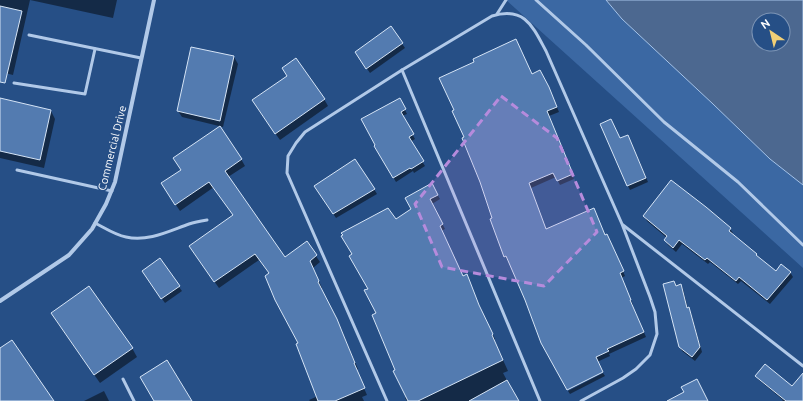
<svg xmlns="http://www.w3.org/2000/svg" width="803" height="401" font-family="Ubuntu,sans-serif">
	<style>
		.green { fill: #3b68a3 }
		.water { fill: #4c6890; stroke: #a6c4e9; fill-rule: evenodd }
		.shadow { fill: #0007 }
		.building { fill: #537bb0; stroke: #d5e4f6 }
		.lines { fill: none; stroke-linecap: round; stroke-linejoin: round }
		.lane { stroke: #b1c9e8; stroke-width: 3 }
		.street { stroke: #b1c9e8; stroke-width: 4 }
		.marked { fill: #b68bdc; fill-opacity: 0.2; stroke: #b68bdc; stroke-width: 3; stroke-dasharray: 8 5; stroke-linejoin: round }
		.labels { text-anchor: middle; stroke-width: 3; stroke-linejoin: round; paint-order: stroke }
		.street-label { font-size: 11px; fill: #fff; stroke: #264f86 }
	</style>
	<rect width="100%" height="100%" fill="#264f86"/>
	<!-- green -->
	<polygon class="green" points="506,0 606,0 622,19 713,104 770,159 803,185 803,268"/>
	<!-- water -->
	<path class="water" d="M606,0H803V185L770,159L713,104L622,19ZM759,20H783V44H759Z"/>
	<!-- shadow -->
	<g class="shadow">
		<polygon points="0,0 117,0 113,18 30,0 13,75 1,72 0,77"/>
		<polygon points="391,28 405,48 370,73 359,57"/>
		<polygon points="192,48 234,57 238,64 223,127 182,117 178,111"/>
		<polygon points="532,75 551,93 559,112 549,116 574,179 560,185 556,177 531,188 546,230 605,236 609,239 625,276 621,278 633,305 632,305 646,337 609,354 610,356 597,362 526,299 509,260 508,261 505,256 494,219"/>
		<polygon points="0,99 51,111 55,119 44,168 0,158"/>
		<polygon points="324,99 328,106 280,140 257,108"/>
		<polygon points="400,100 407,114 402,116 415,139 410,142 425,166 414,173 413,171 396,182 375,146"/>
		<polygon points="620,139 630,140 648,182 630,190 628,186"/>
		<polygon points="241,159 245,166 228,177 285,259 307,243 320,262 313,268 322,288 320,289 340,327 358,369 356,370 367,395 362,397 364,401 310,401 309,400 318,396 299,344 270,274 259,260 219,288 194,253 234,216 214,187 180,211 166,190"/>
		<polygon points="432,185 440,199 432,204 445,229 441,231 463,277 467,275 481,310 495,339 494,340 508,371 503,373 518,401 407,401 405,398 407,397 396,370 369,289 395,221 413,210"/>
		<polygon points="374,189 377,194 336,218 317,190"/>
		<polygon points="644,216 730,229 733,233 732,235 756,254 759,260 776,272 790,272 793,277 770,304 741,281 738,284 710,262 708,264 682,244 676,252 668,245 665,240 667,238 647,221"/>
		<polygon points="146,276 179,287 182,291 165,303"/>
		<polygon points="674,282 677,286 681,285 683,289 688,309 691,313 702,352 695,361 682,351 680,347"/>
		<polygon points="52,313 132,348 137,357 100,383 57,322"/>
		<polygon points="603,373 605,376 570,394 568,391"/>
		<polygon points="756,376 793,388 803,384 803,401 782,401 783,400 759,380"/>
		<polygon points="104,391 109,401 84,401"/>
	</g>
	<!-- building -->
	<g class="building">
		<polygon points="0,6 22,11 5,83 0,82"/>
		<polygon points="391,26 403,43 366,69 355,52"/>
		<polygon points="516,39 532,74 540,70 549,87 557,107 547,111 573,174 557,181 553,173 529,183 546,229 594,208 605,235 607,234 624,271 620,273 631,300 630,300 644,332 607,349 609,351 596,357 603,372 567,390 541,343 525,300 506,256 504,257 490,219 492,218 480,182 462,138 464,137 452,111 454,110 439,78 474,62 473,59"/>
		<polygon points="191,47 234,56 220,121 177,111"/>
		<polygon points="296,58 325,99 275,134 252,100 287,76 282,68"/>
		<polygon points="0,98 51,110 40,160 0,151"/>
		<polygon points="400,98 406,109 401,112 414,134 409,137 424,161 411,169 410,168 393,178 374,146 375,145 361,119"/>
		<polygon points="611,119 620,138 628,135 646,178 627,186 600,124"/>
		<polygon points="220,126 242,159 225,171 285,257 307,241 317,255 310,261 319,281 318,282 337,319 343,334 355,363 354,363 365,388 335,401 318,401 296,344 298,343 275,300 265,276 269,273 255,254 214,282 189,246 233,215 209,182 175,205 161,183 181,170 173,158"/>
		<polygon points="355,159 375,189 333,214 314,186"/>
		<polygon points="671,180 706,207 731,228 729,231 757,254 756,255 776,271 781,264 791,272 767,300 739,277 736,281 707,258 705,260 679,240 673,248 664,240 667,236 643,216"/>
		<polygon points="432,183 438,195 430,199 443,224 440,226 463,276 467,274 479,305 493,334 492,335 503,360 418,401 408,401 393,371 395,370 372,315 376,313 364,290 368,289 349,256 352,254 341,236 343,235 341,233 388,208 396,219 411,209 405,198"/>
		<polygon points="160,258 180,286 161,299 142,271"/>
		<polygon points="674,281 676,286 681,284 687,308 689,307 700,347 692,357 679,347 663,284"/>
		<polygon points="89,286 133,348 94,375 51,313"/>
		<polygon points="12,340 54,401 0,401 0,348"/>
		<polygon points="167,360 192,401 154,401 140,377"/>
		<polygon points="765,364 792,386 803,373 803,401 786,401 755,376"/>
		<polygon points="697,379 708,401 667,401 684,392 681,387"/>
		<polygon points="507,380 519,401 469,401"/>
	</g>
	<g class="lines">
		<!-- lane -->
		<g class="lane">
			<polyline points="536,0 586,45 664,122 738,182 803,245"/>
			<polyline points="497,14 506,0"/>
			<polyline points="29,35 141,58"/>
			<polyline points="402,70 540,401"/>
			<polyline points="14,83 85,94 95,49"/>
			<polyline points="17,170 112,191"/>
			<path d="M95,223C105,228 115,235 126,237C148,242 169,231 189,224C195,222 201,221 207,220"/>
			<polyline points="623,225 803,366"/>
			<polyline points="123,379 134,401"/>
			<path d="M387,401L287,173L288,156L296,143L305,132L402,70L492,16C525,6 533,27 546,51L622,224L650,297L655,312L657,334L650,355L636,369L623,378L581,401"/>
		</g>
		<!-- street -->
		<polyline class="street" points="0,301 69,255 92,229 106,204 115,182 154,0"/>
	</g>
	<!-- marked area -->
	<path class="marked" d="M501,96L557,138L597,232L544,286L442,267L415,204Z"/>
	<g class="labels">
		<!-- street labels -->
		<g class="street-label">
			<text transform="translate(112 148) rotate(-76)" y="4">Commercial Drive</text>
		</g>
	</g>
	<!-- north arrow -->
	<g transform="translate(771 32) rotate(325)"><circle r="19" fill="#264f86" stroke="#7d95b6"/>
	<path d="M0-3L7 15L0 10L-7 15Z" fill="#f1cf76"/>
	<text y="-6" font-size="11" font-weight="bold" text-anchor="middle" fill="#ffffff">N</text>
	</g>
</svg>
